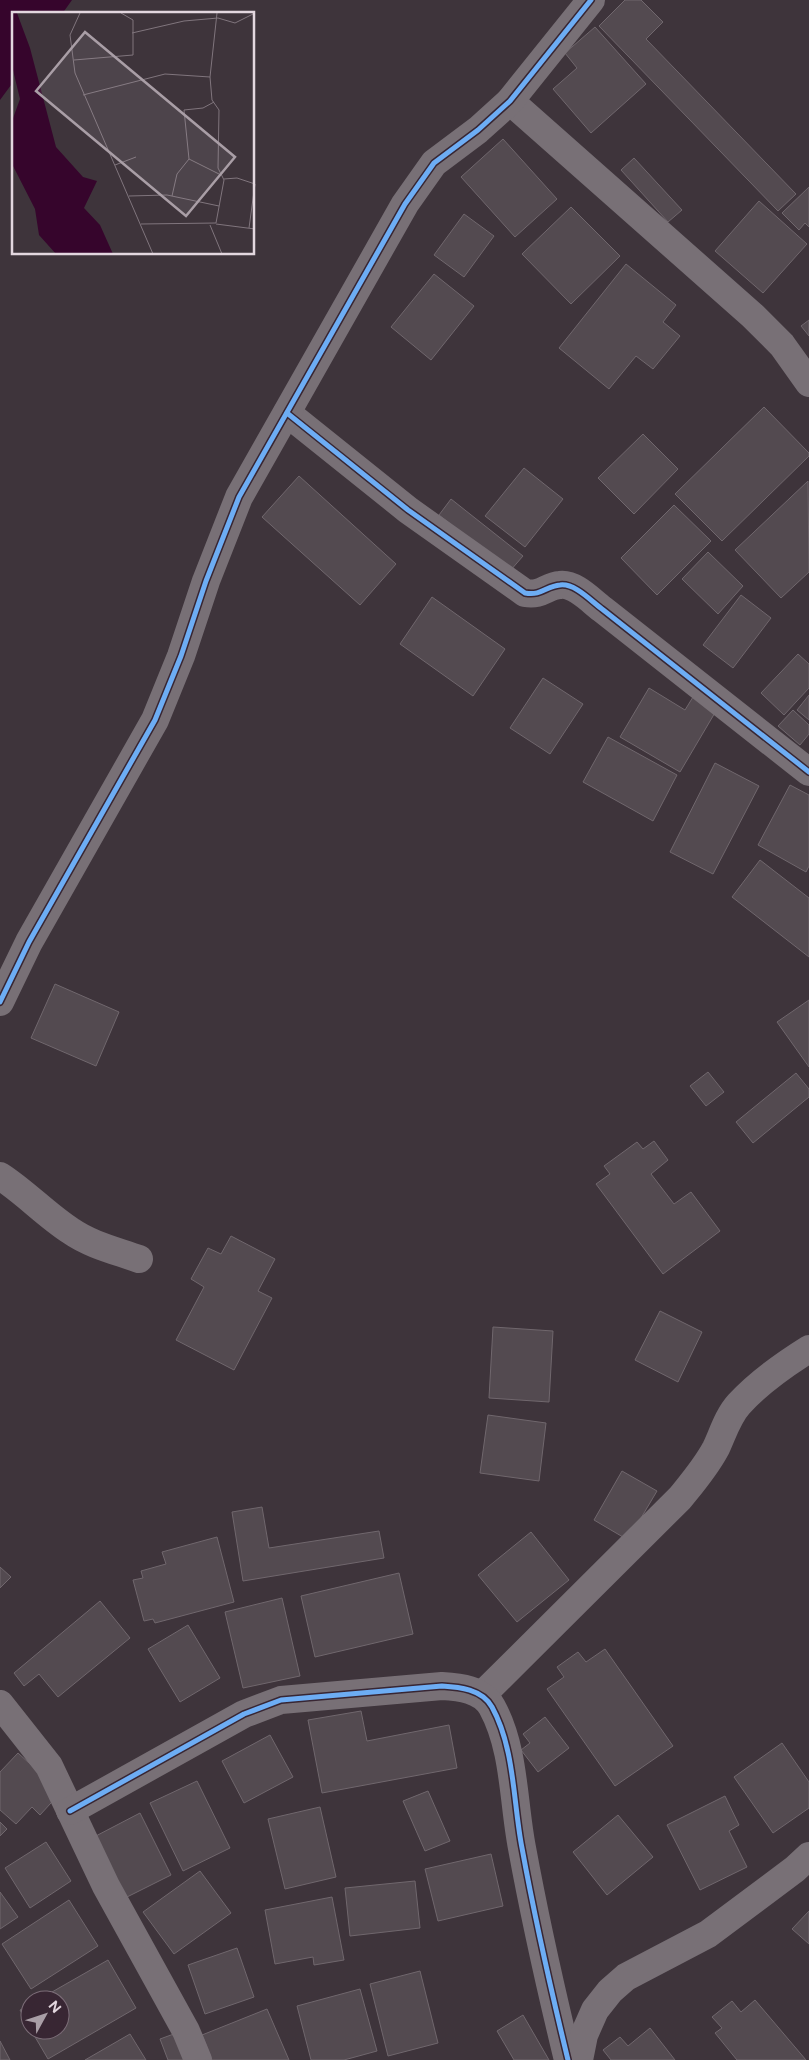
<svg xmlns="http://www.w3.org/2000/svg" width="809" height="2060" font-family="Figtree,sans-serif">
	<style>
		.water { fill: #36052c }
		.building { fill: #534a50; stroke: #70676d }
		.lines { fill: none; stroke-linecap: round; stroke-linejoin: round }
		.minor { stroke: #787076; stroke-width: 28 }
		.cycleway-casing { stroke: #382633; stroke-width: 8 }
		.cycleway { stroke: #6dadf4; stroke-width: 5 }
		.inset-road { fill: none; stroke: #80757d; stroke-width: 1 }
		.view { fill: #a99ea6; fill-opacity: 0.15; stroke: #a99ea6; stroke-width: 2.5 }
		.inset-edge { fill: none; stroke: #e3d7df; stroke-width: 2.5 }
	</style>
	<rect width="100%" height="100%" fill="#3e343b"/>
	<!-- water -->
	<polygon class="water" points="0,0 72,0 62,14 14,14 14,81 0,100"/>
	<!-- building -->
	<g class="building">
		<polygon points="625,0 641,0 663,22 646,39 796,194 778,211 599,26"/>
		<polygon points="595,27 646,84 591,133 553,89 577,68 565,53"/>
		<polygon points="503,139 557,199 515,237 461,177"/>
		<polygon points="634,158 682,210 668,222 621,170"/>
		<polygon points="809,187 809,227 805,223 799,230 782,213"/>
		<polygon points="759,201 807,244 763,293 715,251"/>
		<polygon points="571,207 620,256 571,304 522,254"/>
		<polygon points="464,214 494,236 464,277 434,255"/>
		<polygon points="626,264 676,305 663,322 680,336 653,369 636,356 609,389 559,348"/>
		<polygon points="434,274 474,306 431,360 391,327"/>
		<polygon points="809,320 809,336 801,326"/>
		<polygon points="764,407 809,453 809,456 722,541 675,494"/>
		<polygon points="643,434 678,469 634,514 598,478"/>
		<polygon points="524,468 563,499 525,547 485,516"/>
		<polygon points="299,476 396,564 360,605 262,517"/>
		<polygon points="808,481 809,572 781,598 735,550"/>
		<polygon points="451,499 523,556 510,571 439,515"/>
		<polygon points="674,505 711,541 657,595 621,558"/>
		<polygon points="708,552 743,586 718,614 682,579"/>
		<polygon points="741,595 771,618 733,668 703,645"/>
		<polygon points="432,597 505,649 473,696 400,644"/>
		<polygon points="798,654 809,664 809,688 784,715 761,693"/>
		<polygon points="543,678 583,704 550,754 510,728"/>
		<polygon points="649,688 685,710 693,697 716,711 680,772 620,737"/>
		<polygon points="809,695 809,720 797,710"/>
		<polygon points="793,710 809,725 809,734 800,745 778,726"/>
		<polygon points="608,737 677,775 653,821 583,782"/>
		<polygon points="715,763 759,786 713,874 670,852"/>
		<polygon points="790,785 809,795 809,866 806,872 758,845"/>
		<polygon points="760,860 809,898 809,957 732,897"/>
		<polygon points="55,984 119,1012 96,1066 31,1038"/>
		<polygon points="809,1000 809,1067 777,1022"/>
		<polygon points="708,1072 724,1092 706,1106 690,1086"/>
		<polygon points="796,1073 809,1089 809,1097 753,1143 736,1122"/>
		<polygon points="654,1141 668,1160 651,1174 674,1204 691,1192 720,1231 663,1274 596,1184 610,1174 604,1166 637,1142 643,1149"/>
		<polygon points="231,1236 275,1259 258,1291 272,1298 234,1370 176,1340 204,1287 191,1279 208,1248 221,1254"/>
		<polygon points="660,1311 702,1332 678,1382 635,1360"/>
		<polygon points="493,1327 553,1331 549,1402 489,1398"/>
		<polygon points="488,1415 546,1423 539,1481 480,1473"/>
		<polygon points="622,1471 657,1491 628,1540 594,1520"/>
		<polygon points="262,1507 269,1548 379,1531 384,1558 243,1581 232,1512"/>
		<polygon points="531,1532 569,1580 517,1622 478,1575"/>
		<polygon points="217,1537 234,1602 155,1623 153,1619 144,1621 133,1580 143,1578 141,1571 166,1564 162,1552"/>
		<polygon points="0,1567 11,1577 0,1588"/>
		<polygon points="399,1573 413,1634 315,1657 301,1596"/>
		<polygon points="282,1598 300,1676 243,1688 225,1612"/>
		<polygon points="100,1601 130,1638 58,1697 39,1674 24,1686 14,1673"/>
		<polygon points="188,1625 220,1678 180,1702 148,1649"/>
		<polygon points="605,1649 673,1746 615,1786 547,1689 564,1677 557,1667 578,1652 586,1662"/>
		<polygon points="361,1711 367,1741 449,1725 457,1768 322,1793 308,1720"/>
		<polygon points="545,1717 569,1748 538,1772 521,1750 530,1743 523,1734"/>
		<polygon points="270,1735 293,1777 244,1803 222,1761"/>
		<polygon points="782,1743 809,1782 809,1808 773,1833 734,1777"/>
		<polygon points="18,1753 61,1792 40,1815 32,1807 16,1824 0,1810 0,1772"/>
		<polygon points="197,1781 230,1848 183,1871 150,1803"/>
		<polygon points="428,1791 450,1841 425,1851 403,1801"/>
		<polygon points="725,1796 739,1825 729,1831 747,1867 700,1890 667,1825"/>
		<polygon points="320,1807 336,1877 285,1889 268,1819"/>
		<polygon points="140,1813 171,1875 123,1899 92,1838"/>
		<polygon points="618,1815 653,1857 607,1895 573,1852"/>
		<polygon points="0,1822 7,1829 0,1836"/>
		<polygon points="46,1842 71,1881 30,1908 5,1868"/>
		<polygon points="491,1854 503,1906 438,1921 425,1869"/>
		<polygon points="200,1871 231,1913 174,1954 143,1912"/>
		<polygon points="415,1881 420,1928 350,1936 345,1888"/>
		<polygon points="0,1892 18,1917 0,1929"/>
		<polygon points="332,1897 344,1960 314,1965 313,1957 275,1964 265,1910"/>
		<polygon points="69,1900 98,1946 31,1989 2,1944"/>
		<polygon points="809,1911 809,1944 792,1929"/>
		<polygon points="237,1948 254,1997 205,2014 188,1965"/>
		<polygon points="108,1960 136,2008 48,2059 31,2030 60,2030 60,2000 38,2000"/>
		<polygon points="420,1971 438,2043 388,2056 370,1984"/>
		<polygon points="360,1989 377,2051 344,2060 311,2060 297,2006"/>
		<polygon points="755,2000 806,2060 737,2060 715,2033 722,2028 712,2017 732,2001 741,2012"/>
		<polygon points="30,2005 30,2028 20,2010"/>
		<polygon points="267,2009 289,2060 212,2060 202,2035"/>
		<polygon points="523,2015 549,2060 514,2060 497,2031"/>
		<polygon points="650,2028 675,2060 611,2060 603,2050 620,2037 628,2046"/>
		<polygon points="182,2031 193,2060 168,2060 160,2039"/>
		<polygon points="130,2034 146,2060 85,2060"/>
		<polygon points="0,2041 10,2060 0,2060"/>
	</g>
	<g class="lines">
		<!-- minor -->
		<g class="minor">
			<polyline points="510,101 753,316 782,345 809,383"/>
			<path d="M287,413L408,510L525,593C542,596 546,586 560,585C575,583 591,601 602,609L809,772"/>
			<polyline points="0,1002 29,942 155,720 181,656 206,581 239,497 405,204 434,163 478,130 510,101 591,0"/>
			<path d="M0,1176C25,1192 46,1215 71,1231C91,1245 117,1251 139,1259"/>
			<path d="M482,1695L680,1498C693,1482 706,1467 716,1448C723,1433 728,1416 739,1404C759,1382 785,1364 809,1349"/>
			<polyline points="0,1704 49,1766 106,1886 186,2031 198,2060"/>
			<path d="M70,1811L244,1714L281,1700L442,1686C459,1687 482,1689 492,1707C515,1749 513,1802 522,1848C535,1919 551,1990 568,2060"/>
			<polyline points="579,2060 584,2035 595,2010 610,1991 626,1977 708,1934 795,1869 809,1856"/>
		</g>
		<defs>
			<g id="cycleway">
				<path d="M287,413L408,510L525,593C542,596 546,586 560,585C575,583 591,601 602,609L809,772"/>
				<polyline points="0,1002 29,942 155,720 181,656 206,581 239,497 405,204 434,163 478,130 510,101 591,0"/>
				<path d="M70,1811L244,1714L281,1700L442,1686C459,1687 482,1689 492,1707C515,1749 513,1802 522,1848C535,1919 551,1990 568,2060"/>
			</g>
		</defs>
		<!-- cycleway casing -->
		<use href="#cycleway" class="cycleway-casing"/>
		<!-- cycleway -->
		<use href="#cycleway" class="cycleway"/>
	</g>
	<!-- overview -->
	<g transform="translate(12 12)">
		<rect width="242" height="242" fill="#3e343b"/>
		<path d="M0,1H5L18,36L44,135L71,165L85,169L72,196L88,213L101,242H44L27,223L23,197L0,152V109L8,87L0,54Z" fill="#36052c"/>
		<path class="inset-road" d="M68,1L58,23L63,61L141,242M120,21L172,9L206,6L223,11L243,1M62,48L121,43V8L109,1M71,83L153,62L198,65M177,147L172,98L191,96L202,90M103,153L124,145M212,167L225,166L243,172M117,184L155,183L207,194M160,184L165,162L177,147L209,163M129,212L204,211L212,168L206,156L207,98L200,88L198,65L205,1M204,212L243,217M198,213L210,242M237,216L243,172"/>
		<path class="view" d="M73,20L223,145L174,204L24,79Z"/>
		<rect width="242" height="242" class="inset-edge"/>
	</g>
	<!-- north arrow -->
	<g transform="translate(45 2015) rotate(50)"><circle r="24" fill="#382633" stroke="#7c6d78"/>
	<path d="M0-4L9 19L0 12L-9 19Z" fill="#a99ea6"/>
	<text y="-8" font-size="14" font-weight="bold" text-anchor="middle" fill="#e3d7df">N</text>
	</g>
</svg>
